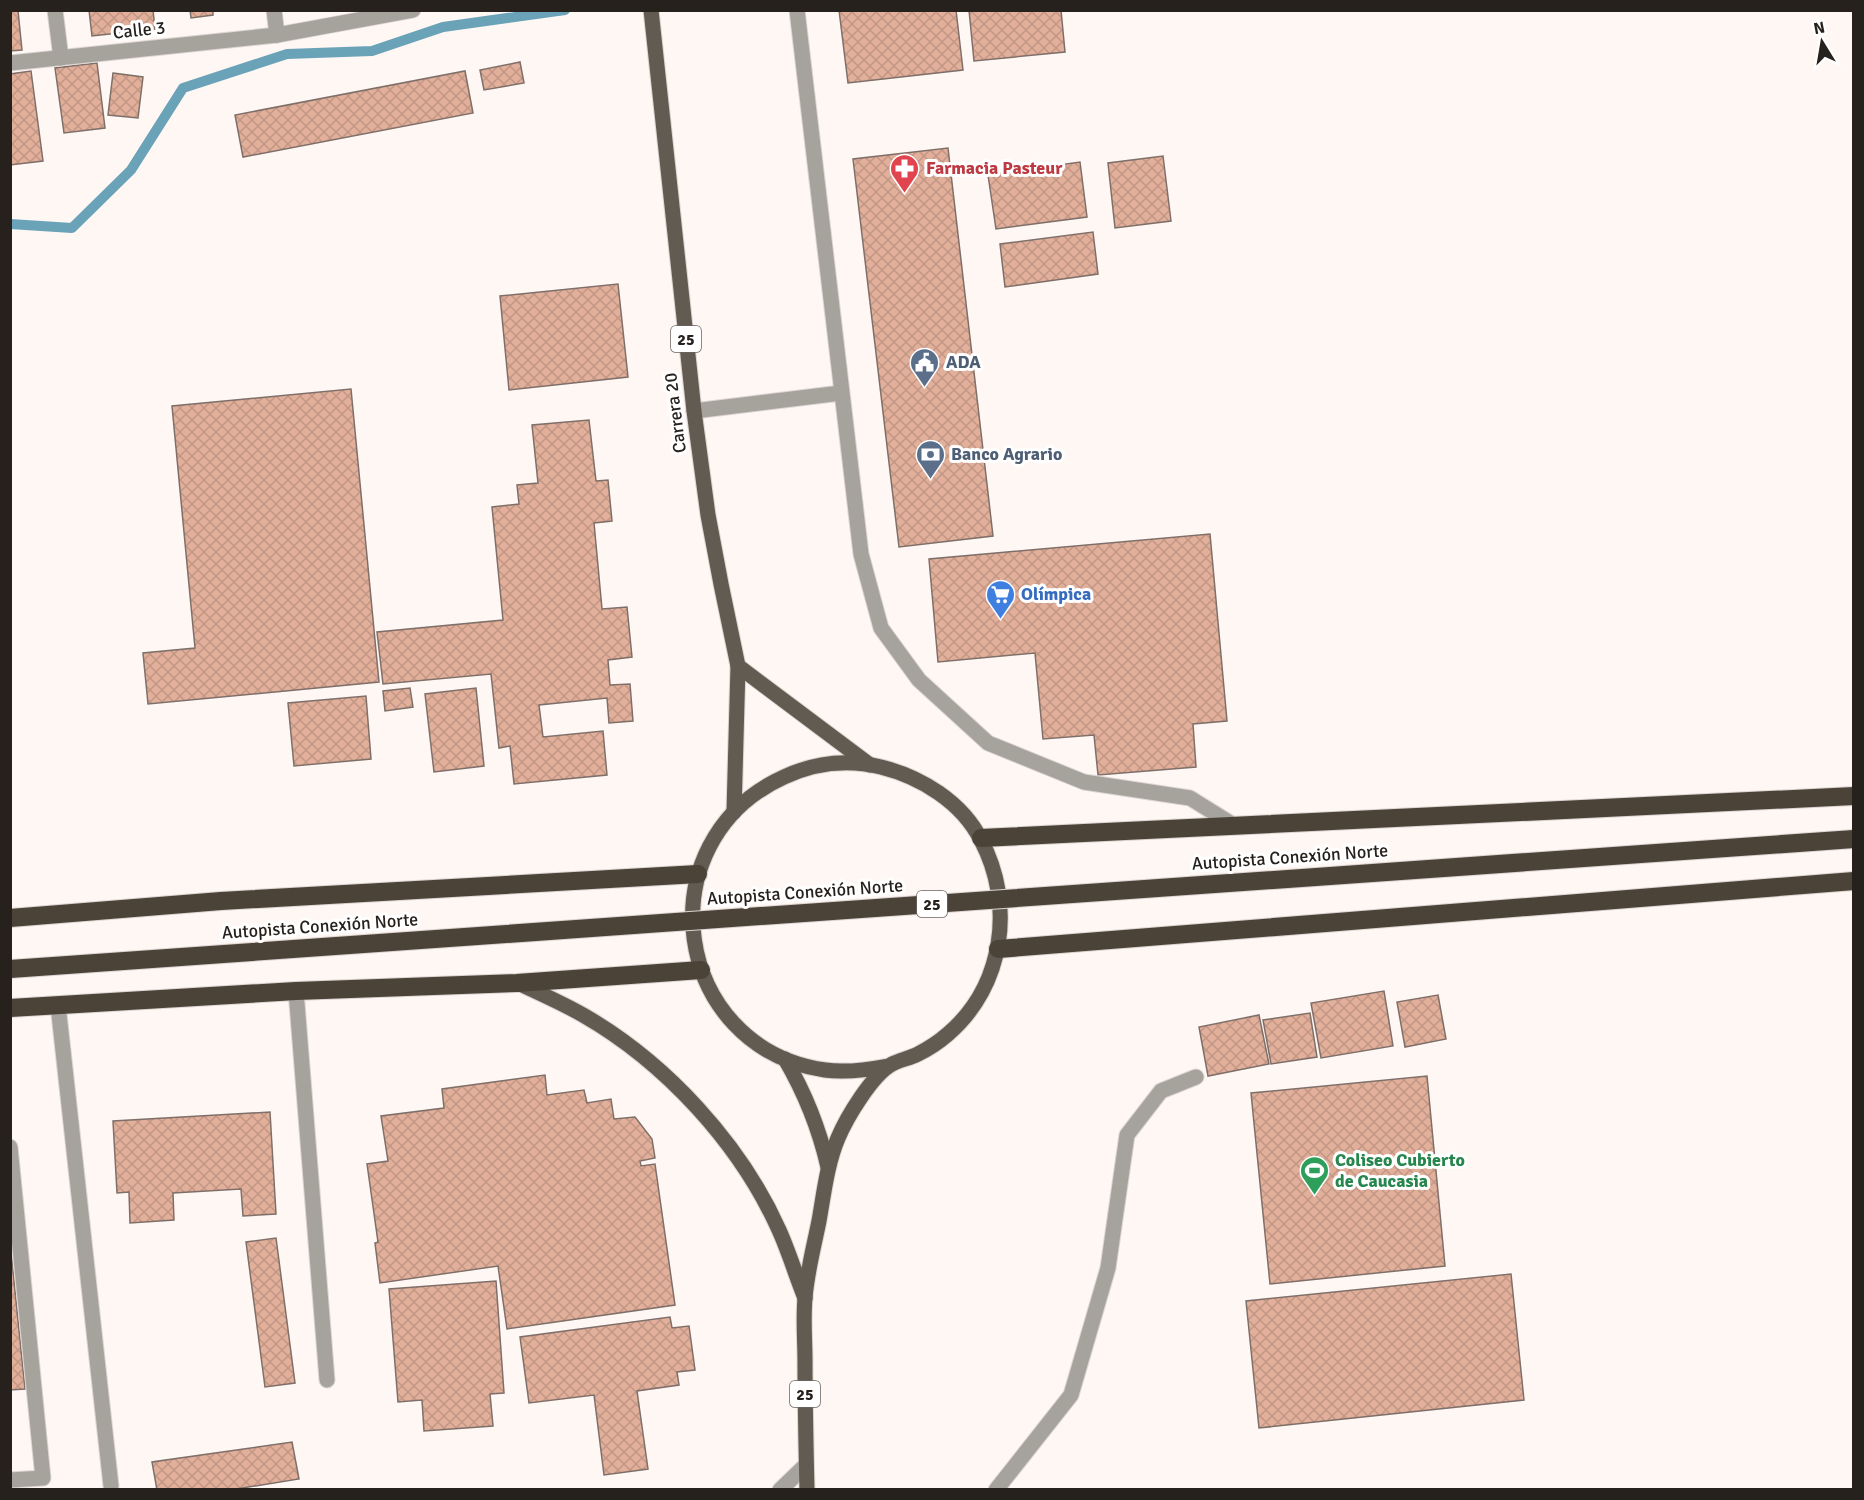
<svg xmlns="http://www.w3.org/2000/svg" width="1864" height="1500" font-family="Signika,sans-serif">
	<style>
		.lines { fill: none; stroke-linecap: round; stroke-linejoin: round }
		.stream { stroke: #6aa2b8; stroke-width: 10 }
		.building { fill: url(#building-cross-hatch); stroke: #7f6f69; stroke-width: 1.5 }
		.minor-casing { stroke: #dcd5d2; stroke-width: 17 }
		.major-casing { stroke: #dcd5d2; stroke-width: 17 }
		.highway-casing { stroke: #dcd5d2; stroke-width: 20 }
		.minor { stroke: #a6a29c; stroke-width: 15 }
		.major { stroke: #625b51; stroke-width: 15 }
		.highway { stroke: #4b4337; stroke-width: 18 }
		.highway-bridge-casing { stroke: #dcd5d2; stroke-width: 20; stroke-linecap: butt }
		.highway-bridge { stroke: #4b4337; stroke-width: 18 }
		.labels { text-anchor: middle; stroke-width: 6; stroke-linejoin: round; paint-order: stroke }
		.shield { fill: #fff; stroke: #686462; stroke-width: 1.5 }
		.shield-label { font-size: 16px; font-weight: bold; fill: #27211e }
		.street-label { font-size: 18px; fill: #27211e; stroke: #fff }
		.health-label { font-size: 18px; font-weight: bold; fill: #be3a42; stroke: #fff; text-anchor: start }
		.service-label { font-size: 18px; font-weight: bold; fill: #4e5e75; stroke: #fff; text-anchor: start }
		.shop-label { font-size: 18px; font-weight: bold; fill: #366cbe; stroke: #fff; text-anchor: start }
		.leisure-label { font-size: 18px; font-weight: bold; fill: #27864d; stroke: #fff; text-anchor: start }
	</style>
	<defs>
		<pattern id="building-cross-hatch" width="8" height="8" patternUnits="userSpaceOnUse" patternTransform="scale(1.5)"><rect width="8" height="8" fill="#e2af9a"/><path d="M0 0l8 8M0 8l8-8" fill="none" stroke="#c29684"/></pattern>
	</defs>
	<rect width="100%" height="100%" fill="#fff7f4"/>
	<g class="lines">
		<!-- stream -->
		<polyline class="stream" points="10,224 72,228 131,170 183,88 287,54 372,51 443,27 565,10"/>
	</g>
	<!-- building -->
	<g class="building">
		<polygon points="10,10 20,10 18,11 22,50 10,51"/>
		<polygon points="89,10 153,10 155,29 92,36"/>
		<polygon points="190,10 213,10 213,15 191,18"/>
		<polygon points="839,10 956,10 963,70 848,83"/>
		<polygon points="969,10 1061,10 1065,52 974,61"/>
		<polygon points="520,62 524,83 484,90 480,70"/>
		<polygon points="97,63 105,128 64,133 55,68"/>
		<polygon points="31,71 43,161 10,165 10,74"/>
		<polygon points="465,71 473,113 243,157 235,115"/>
		<polygon points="113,73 143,77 138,118 108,115"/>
		<polygon points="948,148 993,536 899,547 853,159"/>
		<polygon points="1163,156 1171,221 1115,228 1108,163"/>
		<polygon points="1080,162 1087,217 996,229 988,175"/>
		<polygon points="1093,232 1098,274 1005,287 1000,244"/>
		<polygon points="618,284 628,377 509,390 500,296"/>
		<polygon points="351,389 379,682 148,704 143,653 195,648 172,406"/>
		<polygon points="589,420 596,481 608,480 612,521 594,523 602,609 627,607 632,657 608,660 610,685 630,684 633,721 609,723 607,698 539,705 543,737 603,731 607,775 514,784 510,746 499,748 491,674 383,684 377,632 503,620 492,507 519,504 517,485 538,483 532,425"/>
		<polygon points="1210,534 1227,721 1193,724 1196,767 1098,775 1094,735 1043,739 1035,653 938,662 929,559"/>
		<polygon points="410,688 413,707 385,711 383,691"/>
		<polygon points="476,688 484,766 434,772 425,694"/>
		<polygon points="366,696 371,759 294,766 288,703"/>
		<polygon points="1384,991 1393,1046 1321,1058 1311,1003"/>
		<polygon points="1438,995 1446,1039 1405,1047 1397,1002"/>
		<polygon points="1310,1013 1317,1057 1271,1064 1263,1020"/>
		<polygon points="1259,1015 1269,1064 1208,1076 1199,1027"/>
		<polygon points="545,1075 547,1095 584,1090 587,1103 611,1099 614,1119 635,1117 652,1139 655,1158 640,1161 641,1166 655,1164 675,1305 507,1329 498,1266 380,1283 375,1243 378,1242 367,1164 388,1161 381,1116 444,1108 442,1089"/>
		<polygon points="1427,1076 1445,1266 1270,1284 1251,1093"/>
		<polygon points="270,1112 276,1214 243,1216 241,1189 173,1193 174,1220 130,1223 129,1192 117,1193 113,1121"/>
		<polygon points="276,1238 295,1383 265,1387 246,1242"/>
		<polygon points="10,1242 25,1389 10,1390"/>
		<polygon points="1511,1274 1524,1400 1259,1428 1246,1301"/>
		<polygon points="496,1281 504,1393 490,1394 493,1426 424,1431 422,1400 398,1402 389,1289"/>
		<polygon points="670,1317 672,1328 689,1326 695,1370 677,1372 679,1385 637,1391 648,1469 604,1475 594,1395 529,1403 520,1337"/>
		<polygon points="292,1442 299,1479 230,1490 157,1490 152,1462"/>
	</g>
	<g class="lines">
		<defs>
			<g id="minor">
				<polyline points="55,10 61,58"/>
				<polyline points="274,10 277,35"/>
				<polyline points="797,10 861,554 881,628 919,680 988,743 1084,782 1190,798 1235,826"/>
				<polyline points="10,63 277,35 413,10"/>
				<polyline points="694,411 841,393"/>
				<polyline points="296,991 327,1380"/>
				<polyline points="58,1005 111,1486"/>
				<polyline points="10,1147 43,1478 10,1480"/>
				<polyline points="780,1490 806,1465"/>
				<polyline points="996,1490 1071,1395 1108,1268 1127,1135 1161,1091 1196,1077"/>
			</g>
			<g id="major">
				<polyline points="651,10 694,411 708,515 721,584 738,666 734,812"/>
				<polyline points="738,666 870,765"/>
				<path d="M518,983C539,993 562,1003 583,1015C665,1062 740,1143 779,1230C789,1252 796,1276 805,1298"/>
				<path d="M785,1059C805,1093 819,1128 828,1167"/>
				<path d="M807,1490C806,1447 805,1404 805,1362C805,1341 803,1319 805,1298C807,1272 814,1246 819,1221C824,1193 827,1164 838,1138C847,1117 872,1075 892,1064C900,1060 910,1058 918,1054C928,1049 940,1041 948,1034C1004,986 1015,904 981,840C962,802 921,777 881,767C848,759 814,763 784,777C643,841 672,1048 825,1070C846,1073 867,1070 888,1066"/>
			</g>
			<g id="highway">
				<polyline points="981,838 1854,796"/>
				<polyline points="10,918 221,901 698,874"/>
				<polyline points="998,949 1854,881"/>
				<polyline points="10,1008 296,991 517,983 701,970"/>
			</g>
		</defs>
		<!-- minor casing -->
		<use href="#minor" class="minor-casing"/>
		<!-- major casing -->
		<use href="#major" class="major-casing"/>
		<!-- highway casing -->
		<use href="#highway" class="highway-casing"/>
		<!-- minor -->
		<use href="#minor" class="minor"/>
		<!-- major -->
		<use href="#major" class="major"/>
		<!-- highway -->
		<use href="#highway" class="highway"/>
		<defs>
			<polyline id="highway-bridge" points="10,969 1854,839"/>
		</defs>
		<!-- highway-bridge casing -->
		<use href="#highway-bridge" class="highway-bridge-casing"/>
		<!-- highway-bridge -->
		<use href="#highway-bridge" class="highway-bridge"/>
	</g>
	<!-- icons -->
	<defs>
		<symbol id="pharmacy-pin" viewBox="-11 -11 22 30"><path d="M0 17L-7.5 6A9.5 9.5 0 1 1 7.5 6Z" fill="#e0444e" stroke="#fff"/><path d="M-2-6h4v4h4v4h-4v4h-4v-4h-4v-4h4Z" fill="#fff"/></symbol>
		<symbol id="civic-pin" viewBox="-11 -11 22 30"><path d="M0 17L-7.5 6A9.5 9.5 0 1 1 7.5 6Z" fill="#5c6f8a" stroke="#fff"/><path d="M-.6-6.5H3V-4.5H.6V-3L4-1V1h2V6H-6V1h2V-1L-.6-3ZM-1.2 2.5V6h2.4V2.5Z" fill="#fff"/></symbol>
		<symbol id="bank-pin" viewBox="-11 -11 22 30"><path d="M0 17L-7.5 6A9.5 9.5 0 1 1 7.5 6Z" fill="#5c6f8a" stroke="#fff"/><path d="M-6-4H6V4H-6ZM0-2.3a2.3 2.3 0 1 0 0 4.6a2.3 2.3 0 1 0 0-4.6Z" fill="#fff"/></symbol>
		<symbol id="supermarket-pin" viewBox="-11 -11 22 30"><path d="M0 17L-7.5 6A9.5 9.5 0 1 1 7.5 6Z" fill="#3f7fe0" stroke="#fff"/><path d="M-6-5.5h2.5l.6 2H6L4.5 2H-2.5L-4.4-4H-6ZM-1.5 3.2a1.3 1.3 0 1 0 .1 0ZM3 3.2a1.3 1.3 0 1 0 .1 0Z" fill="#fff"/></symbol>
		<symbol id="stadium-pin" viewBox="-11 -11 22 30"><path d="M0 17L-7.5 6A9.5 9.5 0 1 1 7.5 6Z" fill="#2e9e5b" stroke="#fff"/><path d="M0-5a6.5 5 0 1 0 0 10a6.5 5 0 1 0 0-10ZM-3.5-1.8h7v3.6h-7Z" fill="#fff"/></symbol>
	</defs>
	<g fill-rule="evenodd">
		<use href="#pharmacy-pin" x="888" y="152" width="33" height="45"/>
		<use href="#civic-pin" x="908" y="346" width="33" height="45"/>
		<use href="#bank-pin" x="914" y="438" width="33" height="45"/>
		<use href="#supermarket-pin" x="984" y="578" width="33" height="45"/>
		<use href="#stadium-pin" x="1298" y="1154" width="33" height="45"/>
	</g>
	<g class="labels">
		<!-- shield labels -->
		<g class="shield">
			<rect x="671" y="326" width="30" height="26" rx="4.5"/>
			<rect x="917" y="891" width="30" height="26" rx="4.5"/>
			<rect x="790" y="1381" width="30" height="26" rx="4.5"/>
		</g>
		<g class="shield-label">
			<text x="686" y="345">25</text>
			<text x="932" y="910">25</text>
			<text x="805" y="1400">25</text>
		</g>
		<!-- street labels -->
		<g class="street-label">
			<text transform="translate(139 30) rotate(-6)" y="6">Calle 3</text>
			<text transform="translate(675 413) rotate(-97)" y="6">Carrera 20</text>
			<text transform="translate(1290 857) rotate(-4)" y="6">Autopista Conexión Norte</text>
			<text transform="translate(805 892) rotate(-4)" y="6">Autopista Conexión Norte</text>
			<text transform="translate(320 926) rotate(-4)" y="6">Autopista Conexión Norte</text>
		</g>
		<!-- health labels -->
		<g class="health-label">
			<text x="926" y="174">Farmacia Pasteur</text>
		</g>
		<!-- service labels -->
		<g class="service-label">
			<text x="946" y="368">ADA</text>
			<text x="951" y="460">Banco Agrario</text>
		</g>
		<!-- shop labels -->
		<g class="shop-label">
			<text x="1021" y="600">Olímpica</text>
		</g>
		<!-- leisure labels -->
		<g class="leisure-label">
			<text x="1335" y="1166">Coliseo Cubierto<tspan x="1335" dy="21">de Caucasia</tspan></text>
		</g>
	</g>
	<!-- border -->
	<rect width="1864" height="1500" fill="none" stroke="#27211e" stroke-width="24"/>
	<!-- north arrow -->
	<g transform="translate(1822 42) rotate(349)" stroke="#ffffff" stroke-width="4.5" paint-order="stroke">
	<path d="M0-4.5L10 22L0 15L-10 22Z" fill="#27211e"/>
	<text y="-9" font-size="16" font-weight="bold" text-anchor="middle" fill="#27211e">N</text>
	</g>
</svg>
